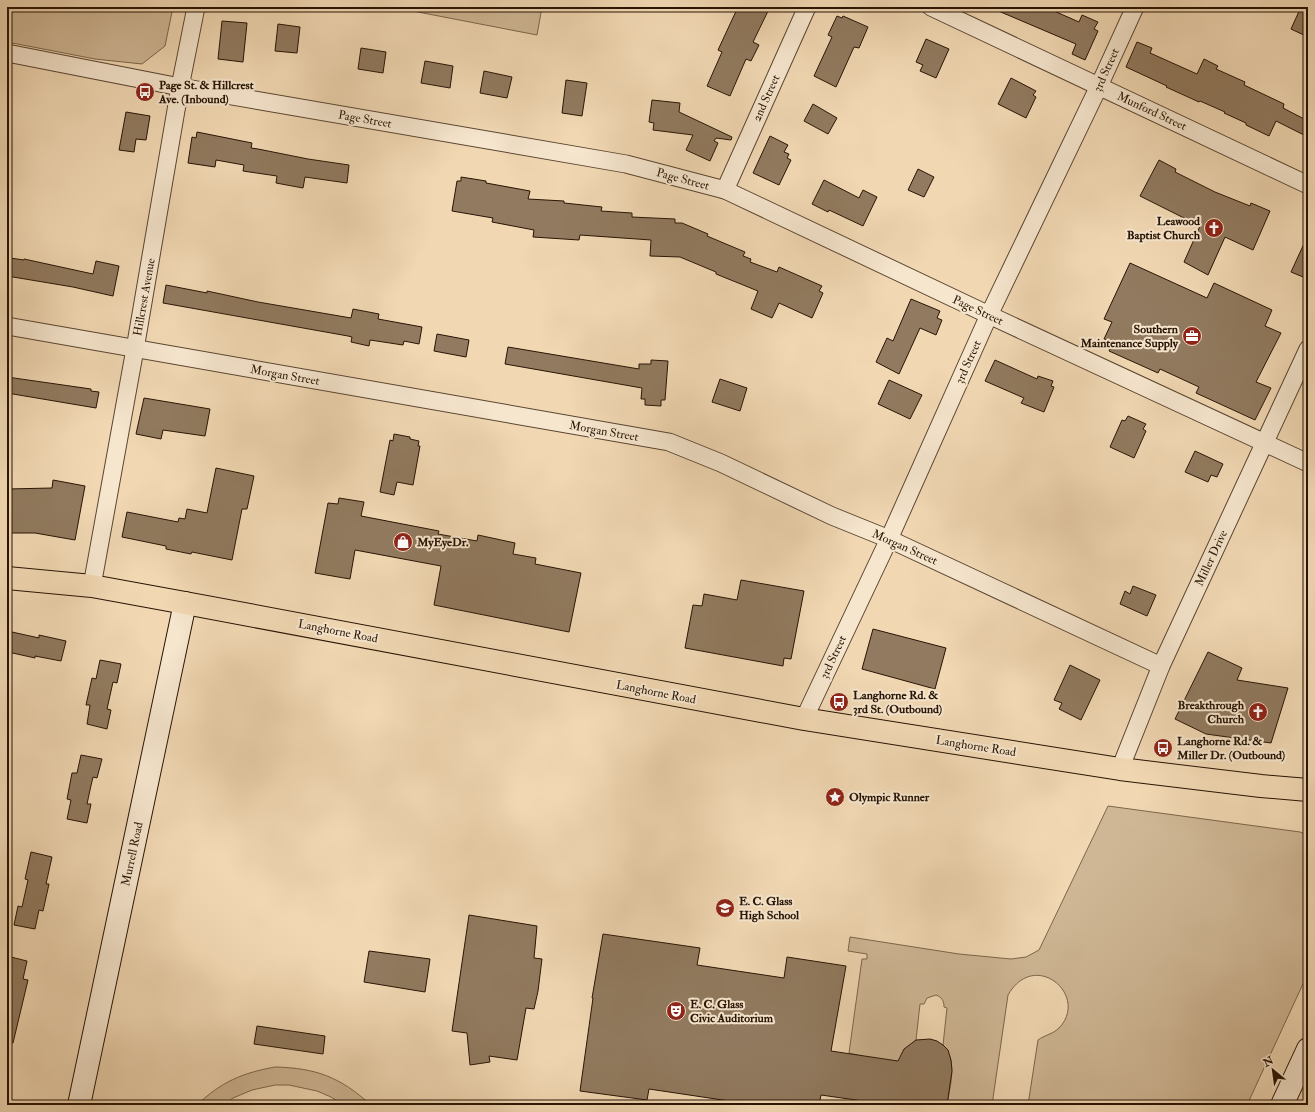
<svg xmlns="http://www.w3.org/2000/svg" width="1315" height="1112" font-family="'IM FELL Double Pica',serif">
	<style>
		.green { fill: #cfb795; stroke: #7c664c }
		.building { fill: #917a5f; stroke: #281404 }
		.lines { fill: none; stroke-linecap: round; stroke-linejoin: round }
		.street-casing { stroke: #5a4530; stroke-width: 19 }
		.secondary-casing { stroke: #281404; stroke-width: 24 }
		.primary-casing { stroke: #281404; stroke-width: 24 }
		.street { stroke: #f6e6ce; stroke-width: 17 }
		.secondary { stroke: #f6e6ce; stroke-width: 22 }
		.primary { stroke: #f1d8b3; stroke-width: 22 }
		.labels { text-anchor: middle; stroke-width: 4; stroke-linejoin: round; paint-order: stroke }
		.street-label { font-size: 12px; fill: #281404; stroke: #f6e6ce }
		.poi-label { font-size: 12px; font-weight: bold; fill: #281404; stroke: #f6e6ce; text-anchor: start }
	</style>
	<rect width="100%" height="100%" fill="#f1d8b3"/>
	<filter id="stains"><feTurbulence type="fractalNoise" baseFrequency=".005" numOctaves="4"/><feColorMatrix values="0 0 0 0 .2 0 0 0 0 .09 0 0 0 0 .02 0 0 0 .5 -.17"/></filter>
	<radialGradient id="worn" r=".72"><stop offset=".6" stop-color="#630" stop-opacity="0"/><stop offset="1" stop-color="#630" stop-opacity=".3"/></radialGradient>
	<!-- green -->
	<g class="green">
		<polygon points="7,7 173,7 165,46 142,64 95,59 7,42"/>
		<polygon points="392,7 542,7 537,35"/>
		<path d="M1108,806L1300,832L1308,835V973L1247,1105H1028L1038,1040C1045,1035 1053,1034 1059,1028C1090,996 1035,948 1008,995L992,1105H947C950,1085 958,1062 943,1045L947,1008L944,1007C944,1001 942,997 936,995L927,998L924,1004H920L916,1040L904,1050L899,1065L849,1053L862,959H867V954L848,951L850,937L959,954L1011,959L1026,957L1039,950Z"/>
		<path d="M275,1067C316,1068 340,1077 371,1105H344L331,1097L317,1091L289,1085H275L252,1090L233,1098L224,1105H197C221,1082 242,1073 275,1067Z"/>
	</g>
	<!-- building -->
	<g class="building">
		<polygon points="738,7 770,7 753,42 759,45 751,61 746,59 730,96 707,86 722,52 718,50"/>
		<polygon points="989,7 1045,7 1079,22 1082,15 1098,22 1094,29 1098,31 1085,60 1072,54 1076,44"/>
		<polygon points="1301,7 1308,7 1308,37 1291,29"/>
		<polygon points="837,16 842,18 843,16 868,27 859,48 854,47 836,87 814,76 832,37 828,35"/>
		<polygon points="222,21 247,23 243,62 218,59"/>
		<polygon points="278,24 300,27 297,53 275,51"/>
		<polygon points="926,39 949,49 936,78 920,71 923,65 916,62"/>
		<polygon points="1137,42 1152,48 1150,53 1197,74 1204,59 1218,66 1216,69 1245,82 1244,85 1284,104 1283,108 1308,121 1308,137 1276,121 1269,136 1246,125 1246,123 1224,113 1225,112 1200,101 1199,102 1166,87 1167,86 1126,67"/>
		<polygon points="361,48 386,52 383,73 358,69"/>
		<polygon points="425,61 453,66 450,88 421,83"/>
		<polygon points="484,71 512,77 507,98 480,93"/>
		<polygon points="1011,78 1036,91 1033,95 1036,97 1026,118 998,104"/>
		<polygon points="566,80 587,83 582,116 562,113"/>
		<polygon points="652,100 680,103 679,112 732,137 731,140 716,138 714,141 718,143 710,161 686,150 693,135 653,130 654,123 649,122"/>
		<polygon points="813,104 837,118 828,134 804,121"/>
		<polygon points="126,112 150,116 146,140 136,139 134,152 119,150"/>
		<polygon points="197,132 252,143 251,148 258,149 308,159 349,165 347,183 305,177 303,188 276,183 277,176 243,171 244,165 216,160 215,167 188,163 192,137 196,138"/>
		<polygon points="770,136 788,145 784,152 789,154 787,158 791,160 779,185 753,173"/>
		<polygon points="1159,160 1176,169 1175,172 1215,192 1250,206 1251,203 1270,211 1253,250 1225,237 1208,275 1184,262 1200,226 1140,196"/>
		<polygon points="918,169 934,177 924,197 908,190"/>
		<polygon points="461,177 486,181 486,183 530,191 528,199 564,201 564,203 602,207 601,211 632,213 632,217 675,219 675,223 682,223 708,234 707,236 745,252 743,256 751,259 750,262 777,272 779,267 822,286 819,291 823,293 812,318 779,303 772,318 751,309 758,291 716,274 716,272 680,257 650,256 651,240 580,235 579,240 533,237 534,230 492,222 493,218 452,211 457,181 461,181"/>
		<polygon points="824,180 859,198 863,190 877,197 863,226 829,210 828,212 812,204"/>
		<polygon points="1308,235 1308,279 1291,272"/>
		<polygon points="10,258 24,260 24,259 93,274 96,261 119,266 113,296 73,287 7,276"/>
		<polygon points="1130,263 1207,298 1214,283 1272,310 1265,326 1281,333 1256,382 1271,388 1255,420 1196,393 1199,387 1160,369 1158,373 1109,351 1113,343 1104,339 1112,322 1104,319"/>
		<polygon points="166,285 207,293 207,291 258,302 351,318 353,309 379,314 378,319 422,327 419,344 404,341 403,345 370,340 369,346 351,342 352,337 348,336 163,303"/>
		<polygon points="911,299 940,311 937,318 942,320 936,335 920,328 899,374 876,362 887,338 893,341"/>
		<polygon points="437,334 469,340 466,357 434,351"/>
		<polygon points="508,347 639,369 639,364 651,364 651,360 668,361 665,400 661,400 661,406 645,405 645,399 641,399 642,388 505,364"/>
		<polygon points="995,360 1037,379 1038,376 1053,381 1051,386 1054,387 1044,412 1021,403 1024,398 985,381"/>
		<polygon points="7,377 91,389 91,391 99,392 96,408 7,393"/>
		<polygon points="720,379 747,388 740,411 712,402"/>
		<polygon points="889,380 922,395 910,419 878,404"/>
		<polygon points="144,398 210,409 205,436 163,430 161,439 136,434"/>
		<polygon points="1128,416 1146,424 1143,429 1146,431 1134,458 1110,447 1122,420 1125,421"/>
		<polygon points="394,434 410,437 410,439 419,441 418,446 420,446 413,485 397,482 394,495 380,492 390,440 393,441"/>
		<polygon points="1195,451 1223,464 1217,477 1211,475 1208,482 1185,472"/>
		<polygon points="216,468 254,476 247,509 242,509 232,560 192,552 191,554 166,549 166,546 122,537 127,512 178,522 179,518 185,519 187,509 207,513"/>
		<polygon points="53,480 85,486 75,540 35,533 7,533 7,489 52,488"/>
		<polygon points="339,498 364,502 361,516 439,531 438,534 477,541 478,535 515,543 513,554 536,558 535,564 581,573 569,632 434,605 441,566 355,550 350,579 315,573 328,503 338,504"/>
		<polygon points="741,580 804,591 791,659 784,658 783,666 685,648 693,605 702,606 704,594 737,600"/>
		<polygon points="1133,586 1156,595 1147,616 1120,604 1125,591 1130,594"/>
		<polygon points="873,629 946,648 935,689 862,669"/>
		<polygon points="12,632 39,638 39,635 66,641 61,661 35,656 35,658 8,652"/>
		<polygon points="1208,652 1242,668 1237,680 1288,688 1271,743 1206,734 1175,719"/>
		<polygon points="100,660 121,664 117,683 113,682 107,709 111,710 107,729 87,724 90,705 86,705 92,678 96,679"/>
		<polygon points="1070,665 1100,680 1081,720 1059,709 1062,703 1054,700"/>
		<polygon points="81,755 102,759 97,778 93,777 90,790 87,804 91,804 87,823 67,819 71,800 67,799 72,773 77,773"/>
		<polygon points="31,852 52,857 46,884 49,884 43,911 39,910 35,929 14,925 18,906 22,907 28,880 25,879"/>
		<polygon points="469,915 537,926 534,958 542,959 538,991 534,1009 526,1008 517,1060 489,1056 490,1062 470,1065 467,1033 452,1031"/>
		<polygon points="603,934 700,948 697,965 784,978 787,957 846,966 831,1051 898,1061 904,1049 916,1040 930,1039 937,1041 943,1045 948,1050 951,1060 952,1071 947,1105 891,1105 821,1095 819,1105 736,1105 736,1102 649,1089 647,1100 580,1091 593,998 592,998"/>
		<polygon points="369,951 430,959 425,992 364,982"/>
		<polygon points="7,956 27,961 23,979 28,980 13,1043 7,1043"/>
		<polygon points="257,1026 325,1036 323,1054 254,1044"/>
	</g>
	<g class="lines">
		<defs>
			<g id="street">
				<polyline points="931,7 1308,185"/>
				<polyline points="7,53 180,87 626,164 725,190 989,315 1308,463"/>
				<polyline points="725,190 807,7"/>
				<polyline points="7,326 669,442 721,463 832,516 889,539 1161,666"/>
				<polyline points="92,586 135,349 180,87 196,7"/>
				<polyline points="804,719 889,539 989,315 1099,86 1135,7"/>
				<polyline points="1120,769 1161,666 1308,349"/>
			</g>
			<g id="secondary">
				<polyline points="79,1105 185,603"/>
				<polyline points="1282,1105 1308,1049"/>
			</g>
			<polyline id="primary" points="7,578 92,586 185,603 804,719 1120,769 1261,786 1308,790"/>
		</defs>
		<!-- street casing -->
		<use href="#street" class="street-casing"/>
		<!-- secondary casing -->
		<use href="#secondary" class="secondary-casing"/>
		<!-- primary casing -->
		<use href="#primary" class="primary-casing"/>
		<!-- street -->
		<use href="#street" class="street"/>
		<!-- secondary -->
		<use href="#secondary" class="secondary"/>
		<!-- primary -->
		<use href="#primary" class="primary"/>
	</g>
	<!-- icons -->
	<defs>
		<symbol id="bus-disc" viewBox="-11 -11 22 22"><circle r="9.5" fill="#8f2418" stroke="#f6e6ce"/><path d="M-5-6H5V4H4V6H2V4H-2V6H-4V4H-5ZM-3.5-4V0h7V-4ZM-3.5 1.2v1.5H-2V1.2ZM2 1.2v1.5H3.5V1.2Z" fill="#fff"/></symbol>
		<symbol id="church-disc" viewBox="-11 -11 22 22"><circle r="9.5" fill="#8f2418" stroke="#f6e6ce"/><path d="M-1.2-6h2.4v3.5h3.3v2.4h-3.3V6h-2.4V-.1h-3.3v-2.4h3.3Z" fill="#fff"/></symbol>
		<symbol id="office-disc" viewBox="-11 -11 22 22"><circle r="9.5" fill="#8f2418" stroke="#f6e6ce"/><path d="M-6-3h4V-5.5h4V-3h4V5H-6ZM-1-4.5V-3h2v-1.5ZM-6 0V1H6V0Z" fill="#fff"/></symbol>
		<symbol id="shop-disc" viewBox="-11 -11 22 22"><circle r="9.5" fill="#8f2418" stroke="#f6e6ce"/><path d="M-5-2.5h2.3a2.7 3.5 0 0 1 5.4 0H5L5.5 6h-11ZM-1.5-2.5h3a1.5 2.3 0 0 0-3 0Z" fill="#fff"/></symbol>
		<symbol id="sight-disc" viewBox="-11 -11 22 22"><circle r="9.5" fill="#8f2418" stroke="#f6e6ce"/><path d="M0-6L1.8-2.2L6-1.7L2.9 1.2L3.7 5.4L0 3.3L-3.7 5.4L-2.9 1.2L-6-1.7L-1.8-2.2Z" fill="#fff"/></symbol>
		<symbol id="school-disc" viewBox="-11 -11 22 22"><circle r="9.5" fill="#8f2418" stroke="#f6e6ce"/><path d="M0-5L7-2L0 1L-7-2ZM-4 1L0 2.5L4 1V4Q0 6-4 4Z" fill="#fff"/></symbol>
		<symbol id="theatre-disc" viewBox="-11 -11 22 22"><circle r="9.5" fill="#8f2418" stroke="#f6e6ce"/><path d="M-5-5.5Q0-4 5-5.5V0Q5 5 0 6Q-5 5-5 0ZM-3.3-2.5H-1v1.5H-3.3ZM1-2.5H3.3v1.5H1ZM-2.8 1Q0 5.5 2.8 1Z" fill="#fff"/></symbol>
	</defs>
	<g fill-rule="evenodd">
		<use href="#bus-disc" x="134" y="81" width="22" height="22"/>
		<use href="#church-disc" x="1203" y="217" width="22" height="22"/>
		<use href="#office-disc" x="1181" y="325" width="22" height="22"/>
		<use href="#shop-disc" x="392" y="531" width="22" height="22"/>
		<use href="#bus-disc" x="828" y="691" width="22" height="22"/>
		<use href="#church-disc" x="1247" y="701" width="22" height="22"/>
		<use href="#bus-disc" x="1152" y="737" width="22" height="22"/>
		<use href="#sight-disc" x="824" y="786" width="22" height="22"/>
		<use href="#school-disc" x="714" y="897" width="22" height="22"/>
		<use href="#theatre-disc" x="665" y="1000" width="22" height="22"/>
	</g>
	<g class="labels">
		<!-- street labels -->
		<g class="street-label">
			<text transform="translate(1106 70) rotate(-66)" y="4">3rd Street</text>
			<text transform="translate(766 98) rotate(-66)" y="4">2nd Street</text>
			<text transform="translate(1152 111) rotate(25)" y="4">Munford Street</text>
			<text transform="translate(365 119) rotate(10)" y="4">Page Street</text>
			<text transform="translate(683 179) rotate(15)" y="4">Page Street</text>
			<text transform="translate(144 297) rotate(-80)" y="4">Hillcrest Avenue</text>
			<text transform="translate(978 310) rotate(25)" y="4">Page Street</text>
			<text transform="translate(968 362) rotate(-66)" y="4">3rd Street</text>
			<text transform="translate(285 375) rotate(10)" y="4">Morgan Street</text>
			<text transform="translate(604 431) rotate(10)" y="4">Morgan Street</text>
			<text transform="translate(905 547) rotate(24)" y="4">Morgan Street</text>
			<text transform="translate(1211 558) rotate(-65)" y="4">Miller Drive</text>
			<text transform="translate(338 631) rotate(11)" y="4">Langhorne Road</text>
			<text transform="translate(833 657) rotate(-65)" y="4">3rd Street</text>
			<text transform="translate(656 692) rotate(11)" y="4">Langhorne Road</text>
			<text transform="translate(976 746) rotate(9)" y="4">Langhorne Road</text>
			<text transform="translate(132 854) rotate(-78)" y="4">Murrell Road</text>
		</g>
		<!-- poi labels -->
		<g class="poi-label">
			<text x="159" y="89">Page St. &amp; Hillcrest<tspan x="159" dy="14">Ave. (Inbound)</tspan></text>
			<text x="1200" y="225" text-anchor="end">Leawood<tspan x="1200" dy="14">Baptist Church</tspan></text>
			<text x="1178" y="333" text-anchor="end">Southern<tspan x="1178" dy="14">Maintenance Supply</tspan></text>
			<text x="417" y="546">MyEyeDr.</text>
			<text x="853" y="699">Langhorne Rd. &amp;<tspan x="853" dy="14">3rd St. (Outbound)</tspan></text>
			<text x="1244" y="709" text-anchor="end">Breakthrough<tspan x="1244" dy="14">Church</tspan></text>
			<text x="1177" y="745">Langhorne Rd. &amp;<tspan x="1177" dy="14">Miller Dr. (Outbound)</tspan></text>
			<text x="849" y="801">Olympic Runner</text>
			<text x="739" y="905">E. C. Glass<tspan x="739" dy="14">High School</tspan></text>
			<text x="690" y="1008">E. C. Glass<tspan x="690" dy="14">Civic Auditorium</tspan></text>
		</g>
	</g>
	<!-- margin -->
	<rect width="1315" height="1112" fill="none" stroke="#f1d8b3" stroke-width="24"/>
	<rect x="8" y="8" width="1299" height="1096" fill="none" stroke="#281404" stroke-width="2"/>
	<rect x="12" y="12" width="1291" height="1088" fill="none" stroke="#281404"/>
	<!-- north arrow -->
	<g transform="translate(1273 1070) rotate(331)" stroke="#f6e6ce" stroke-width="3" paint-order="stroke">
	<path d="M0-3L7 15L0 10L-7 15Z" fill="#281404"/>
	<text y="-6" font-size="11" font-weight="bold" text-anchor="middle" fill="#281404">N</text>
	</g>
	<rect width="100%" height="100%" filter="url(#stains)"/>
	<rect width="100%" height="100%" fill="url(#worn)"/>
</svg>
